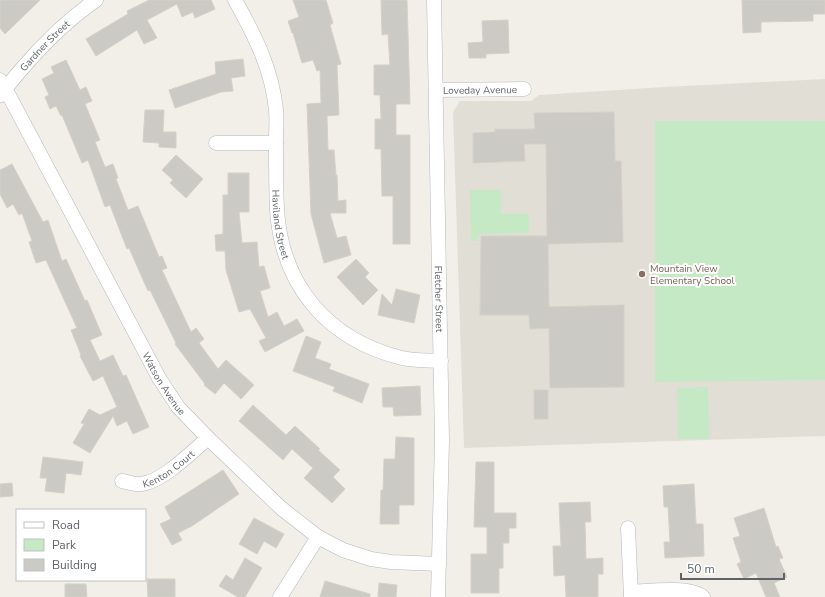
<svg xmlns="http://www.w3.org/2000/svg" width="825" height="597" font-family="'Nunito Sans',sans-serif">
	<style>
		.education { fill: #e1ded6 }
		.green { fill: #c5e8c5 }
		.building { fill: #cccac5; stroke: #d6d1c6 }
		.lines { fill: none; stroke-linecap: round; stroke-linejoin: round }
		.street-casing { stroke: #b5b8bc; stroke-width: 15 }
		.street { stroke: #fff; stroke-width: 14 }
		.education-dot { fill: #8d6e63; stroke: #fff; stroke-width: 1.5 }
		.labels { text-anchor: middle; stroke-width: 4; stroke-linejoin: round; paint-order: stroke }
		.street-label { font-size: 10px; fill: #5f6368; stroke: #fff }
		.education-label { font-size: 10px; fill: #785e54; stroke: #fff; text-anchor: start }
	</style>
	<rect width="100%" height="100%" fill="#f1efe8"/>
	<!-- education -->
	<polygon class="education" points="825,79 825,436 464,448 453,112 460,101 531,101 539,95 665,87"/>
	<!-- green -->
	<g class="green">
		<polygon points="655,121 825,121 825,380 655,382"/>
		<polygon points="470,190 501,190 501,214 529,214 529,233 478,234 478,241 471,241"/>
		<polygon points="708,387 709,439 678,439 677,388"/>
	</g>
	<!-- building -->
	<g class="building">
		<polygon points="0,0 40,0 5,34 0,28"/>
		<polygon points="149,0 211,0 215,9 195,18 193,12 182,17 177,4 147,20 157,38 144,44 137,30 96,56 86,39 128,14 127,11"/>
		<polygon points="293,0 326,0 333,23 330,25 341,64 337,65 339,115 327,116 328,150 334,150 336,175 337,175 338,201 346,200 346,213 330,213 337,238 346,236 351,255 324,263 311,214 307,104 321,103 320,70 317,71 313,60 302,63 293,33 292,33 288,21 299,17"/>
		<polygon points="381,0 407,0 410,104 396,104 396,135 410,135 410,244 393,244 393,196 382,196 381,149 375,149 375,119 381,119 380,95 374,95 374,65 390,65 388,34 382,35"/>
		<polygon points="742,0 825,0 825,14 813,14 813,21 761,22 761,32 743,33"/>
		<polygon points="508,20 509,53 486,54 486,58 469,58 468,43 483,42 482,21"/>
		<polygon points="243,59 245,76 231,78 233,91 221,92 175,108 169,90 216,74 215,62"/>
		<polygon points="66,60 80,90 86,87 92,101 85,104 100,140 95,142 105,167 113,164 118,178 116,179 128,210 138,206 159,257 162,256 167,268 162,270 191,332 196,328 204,339 199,343 218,369 226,360 254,385 241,399 224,383 215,394 204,385 205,384 175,344 176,343 150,290 148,291 129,248 127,249 110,205 105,207 88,160 82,163 62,115 61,116 56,106 50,109 45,97 49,95 42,79 54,73 51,67"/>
		<polygon points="145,110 164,110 163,132 176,132 176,148 159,147 159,143 143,142"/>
		<polygon points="614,112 615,161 621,161 623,242 548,244 549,307 624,305 624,387 550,388 549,328 530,329 529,315 480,315 481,236 547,236 546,144 524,144 525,161 473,163 473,133 495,132 495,129 535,129 534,113"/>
		<polygon points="176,155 203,179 186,198 170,183 173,180 162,170"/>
		<polygon points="12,164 43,222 48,220 62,261 66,259 85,301 87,300 102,335 90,340 100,361 113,355 123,376 126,375 149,427 133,434 127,421 117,426 113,416 90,453 73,443 84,424 81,423 89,409 100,415 117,407 103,376 93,381 80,356 81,355 71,330 77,328 46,260 36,263 29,242 32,241 22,213 19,215 13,204 7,208 0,194 0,170"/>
		<polygon points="228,173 249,173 249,212 239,212 242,243 257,242 259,267 264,266 270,288 260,291 268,317 277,312 284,326 297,319 304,331 265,352 259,341 266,338 250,309 239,312 226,270 225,251 216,251 215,235 223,234 223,195 228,195"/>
		<polygon points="356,259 369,273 365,277 378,290 363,305 337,277"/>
		<polygon points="396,289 420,295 414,323 378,315 382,294 392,305"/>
		<polygon points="306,336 321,342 315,358 331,364 329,369 369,384 362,403 333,391 335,387 293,371"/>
		<polygon points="420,386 421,415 394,416 393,407 383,407 382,388"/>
		<rect x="534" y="390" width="14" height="29"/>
		<polygon points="253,405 286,435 295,426 320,449 318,450 340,470 333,477 345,489 332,503 304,478 313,468 292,449 283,460 239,421"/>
		<polygon points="396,437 414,438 414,505 399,505 399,524 380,524 381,490 383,490 384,459 395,459"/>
		<polygon points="43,457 83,462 81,475 66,473 64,493 45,491 47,478 40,478"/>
		<polygon points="476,462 494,462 494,513 516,513 516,528 509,528 509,543 503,543 503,568 499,568 499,593 471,593 471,554 487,554 487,527 474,527"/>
		<polygon points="223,470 239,494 192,526 178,533 182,540 172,545 160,524 171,519 165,507"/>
		<polygon points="12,483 13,496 0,497 0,484"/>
		<polygon points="694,484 696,524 703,524 704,556 665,558 664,542 670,542 668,507 664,507 663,486"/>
		<polygon points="590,502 591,522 585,522 586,559 603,558 603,574 598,574 598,597 566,597 565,575 554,576 553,546 561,546 559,503"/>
		<polygon points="764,508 776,547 778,546 783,558 779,559 787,577 774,583 780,597 766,597 756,573 744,579 737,564 741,562 733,538 740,536 734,518"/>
		<polygon points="254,518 284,534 276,548 264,541 257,554 239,544"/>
		<polygon points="245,558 262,568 245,597 238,597 219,586 226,575 233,580"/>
		<polygon points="147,579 175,579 175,597 148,597"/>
		<polygon points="325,581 370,594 370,597 320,597"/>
		<polygon points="379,583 397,585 396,597 378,597"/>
		<polygon points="65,584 86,584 87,597 65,597"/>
	</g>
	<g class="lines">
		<defs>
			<g id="street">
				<path id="s1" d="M235,0C255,36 272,69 276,110C277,120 276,130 276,140C276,163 276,187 277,210C282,286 328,340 402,358C414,361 428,360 441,361"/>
				<path id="s2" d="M434,0L442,441L438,597"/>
				<path id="s3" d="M0,80L5,88L159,378L178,407L208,438L281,508L318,537L343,550L371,559L391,562L439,564"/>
				<path id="s4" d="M436,90L524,89"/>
				<path id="s5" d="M1,95C7,87 13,79 20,71C43,44 67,20 96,0"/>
				<polyline points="216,143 276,143"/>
				<path id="s6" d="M122,481C128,482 135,485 141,484C162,482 192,452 208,438"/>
				<polyline points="628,528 631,597"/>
				<path d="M631,592C650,591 689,586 703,597"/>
				<polyline points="280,597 318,537"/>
			</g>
		</defs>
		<!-- street casing -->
		<use href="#street" class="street-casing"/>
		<!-- street -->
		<use href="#street" class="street"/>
	</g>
	<!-- markers -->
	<circle class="education-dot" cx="642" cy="274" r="4"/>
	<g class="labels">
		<!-- street labels -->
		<g class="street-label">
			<text dy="4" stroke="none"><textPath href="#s5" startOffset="66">Gardner Street</textPath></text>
			<text dy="4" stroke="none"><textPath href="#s4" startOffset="44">Loveday Avenue</textPath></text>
			<text dy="4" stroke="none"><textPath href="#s1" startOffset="233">Haviland Street</textPath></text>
			<text dy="4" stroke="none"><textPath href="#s2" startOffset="299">Fletcher Street</textPath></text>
			<text dy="4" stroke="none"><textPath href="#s3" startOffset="345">Watson Avenue</textPath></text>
			<text dy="4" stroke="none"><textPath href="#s6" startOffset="51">Kenton Court</textPath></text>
		</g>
		<!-- education labels -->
		<g class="education-label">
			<text x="650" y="272">Mountain View<tspan x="650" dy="12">Elementary School</tspan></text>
		</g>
	</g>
	<!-- legend -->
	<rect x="16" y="509" width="130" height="72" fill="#ffffff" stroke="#bfc1c3"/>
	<rect x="24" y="522" width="20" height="6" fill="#ffffff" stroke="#bfc1c3"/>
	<text x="52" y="529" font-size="12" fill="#5f6368">Road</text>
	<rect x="24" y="539" width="20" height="12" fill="#c5e8c5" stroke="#bfc1c3"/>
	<text x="52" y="549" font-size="12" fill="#5f6368">Park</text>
	<rect x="24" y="559" width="20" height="12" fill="#cccac5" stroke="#bfc1c3"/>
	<text x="52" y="569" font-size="12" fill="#5f6368">Building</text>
	<!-- scale -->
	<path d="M681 573v6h103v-6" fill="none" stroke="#5f6368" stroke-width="2"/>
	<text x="687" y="573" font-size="12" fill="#5f6368" stroke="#ffffff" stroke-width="3" paint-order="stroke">50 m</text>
</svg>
